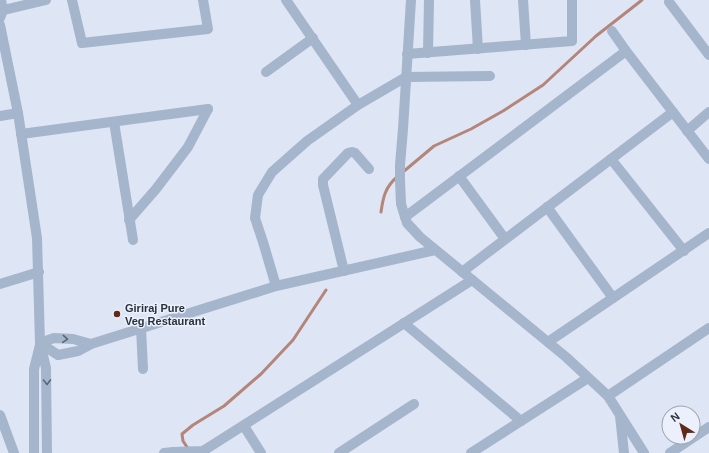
<svg xmlns="http://www.w3.org/2000/svg" width="709" height="453" font-family="Arial,sans-serif">
	<style>
		.lines { fill: none; stroke-linecap: round; stroke-linejoin: round }
		.stream { stroke: #b5857a; stroke-width: 3 }
		.minor { stroke: #a5b5cc; stroke-width: 10 }
		.tertiary { stroke: #a5b5cc; stroke-width: 10 }
		.oneway { stroke: #5b6775 }
		.poi-dot { fill: #61291a; stroke: #ebf0fc; stroke-width: 1.5 }
		.labels { text-anchor: middle; stroke-width: 3; stroke-linejoin: round; paint-order: stroke }
		.poi-label { font-size: 11px; font-weight: bold; fill: #29333b; stroke: #ebf0fc; text-anchor: start }
	</style>
	<rect width="100%" height="100%" fill="#dee5f5"/>
	<g class="lines">
		<!-- stream -->
		<g class="stream">
			<polyline points="403,172 434,146 471,129 503,111 543,85 596,36 642,0"/>
			<path d="M381,212C383,198 385,187 397,177"/>
			<polyline points="189,450 183,441 182,434 193,425 224,406 261,374 293,340 326,290"/>
		</g>
		<!-- minor -->
		<g class="minor">
			<polyline points="72,0 82,43 208,29 203,0"/>
			<polyline points="286,0 358,105"/>
			<polyline points="475,0 478,49"/>
			<polyline points="523,0 526,45"/>
			<polyline points="669,2 709,55"/>
			<polyline points="0,11 46,0"/>
			<polyline points="612,31 626,51 709,159"/>
			<polyline points="428,53 429,0"/>
			<polyline points="407,54 572,41 572,0"/>
			<polyline points="266,72 313,38"/>
			<polyline points="0,116 18,113"/>
			<polyline points="114,122 133,240"/>
			<polyline points="687,131 709,112"/>
			<polyline points="21,134 208,109"/>
			<polyline points="611,159 684,251"/>
			<polyline points="459,176 505,239"/>
			<polyline points="547,207 613,298"/>
			<polyline points="405,217 626,51"/>
			<polyline points="129,220 156,189 188,147 208,109"/>
			<polyline points="344,271 323,185 323,179 326,176 348,153 352,152 355,153 369,169"/>
			<polyline points="462,272 673,112"/>
			<polyline points="0,284 39,272"/>
			<polyline points="276,286 263,242 255,218 258,195 272,172 307,141 358,105 406,77 490,76"/>
			<polyline points="404,323 521,421"/>
			<polyline points="141,328 143,369"/>
			<polyline points="548,342 709,233"/>
			<polyline points="40,343 58,355 78,351 91,344 276,286 435,250"/>
			<polyline points="40,343 54,338 73,339 91,344"/>
			<polyline points="608,396 709,328"/>
			<polyline points="0,415 14,453"/>
			<polyline points="620,416 624,453"/>
			<polyline points="244,426 261,453"/>
			<polyline points="164,453 173,452 203,451 472,280"/>
			<polyline points="339,453 414,404"/>
			<polyline points="471,453 588,378"/>
			<polyline points="670,453 709,427"/>
		</g>
		<!-- tertiary -->
		<g class="tertiary">
			<polyline points="411,0 403,129 400,165 400,180 401,204 407,223 420,237 566,357 608,396 644,453"/>
			<polyline points="0,18 3,10 1,0"/>
			<polyline points="0,25 18,113 37,238 40,343 46,368 47,453"/>
			<polyline points="34,453 34,369 40,345"/>
		</g>
	</g>
	<!-- one-way arrows -->
	<defs><path id="oneway-chevron" d="M-2-3.5L2.5 0L-2 3.5" fill="none" stroke-width="1.6" stroke-linecap="round" stroke-linejoin="round"/></defs>
	<g class="oneway">
		<use href="#oneway-chevron" transform="translate(65 339) rotate(4)"/>
		<use href="#oneway-chevron" transform="translate(47 382) rotate(89)"/>
	</g>
	<!-- markers -->
	<circle class="poi-dot" cx="117" cy="314" r="4"/>
	<g class="labels">
		<!-- poi labels -->
		<g class="poi-label">
			<text x="125" y="312">Giriraj Pure<tspan x="125" dy="13">Veg Restaurant</tspan></text>
		</g>
	</g>
	<!-- north arrow -->
	<g transform="translate(681 425) rotate(323)"><circle r="19" fill="#ebf0fc" stroke="#9da4af"/>
	<path d="M0-3L7 15L0 10L-7 15Z" fill="#61291a"/>
	<text y="-6" font-size="11" font-weight="bold" text-anchor="middle" fill="#29333b">N</text>
	</g>
</svg>
